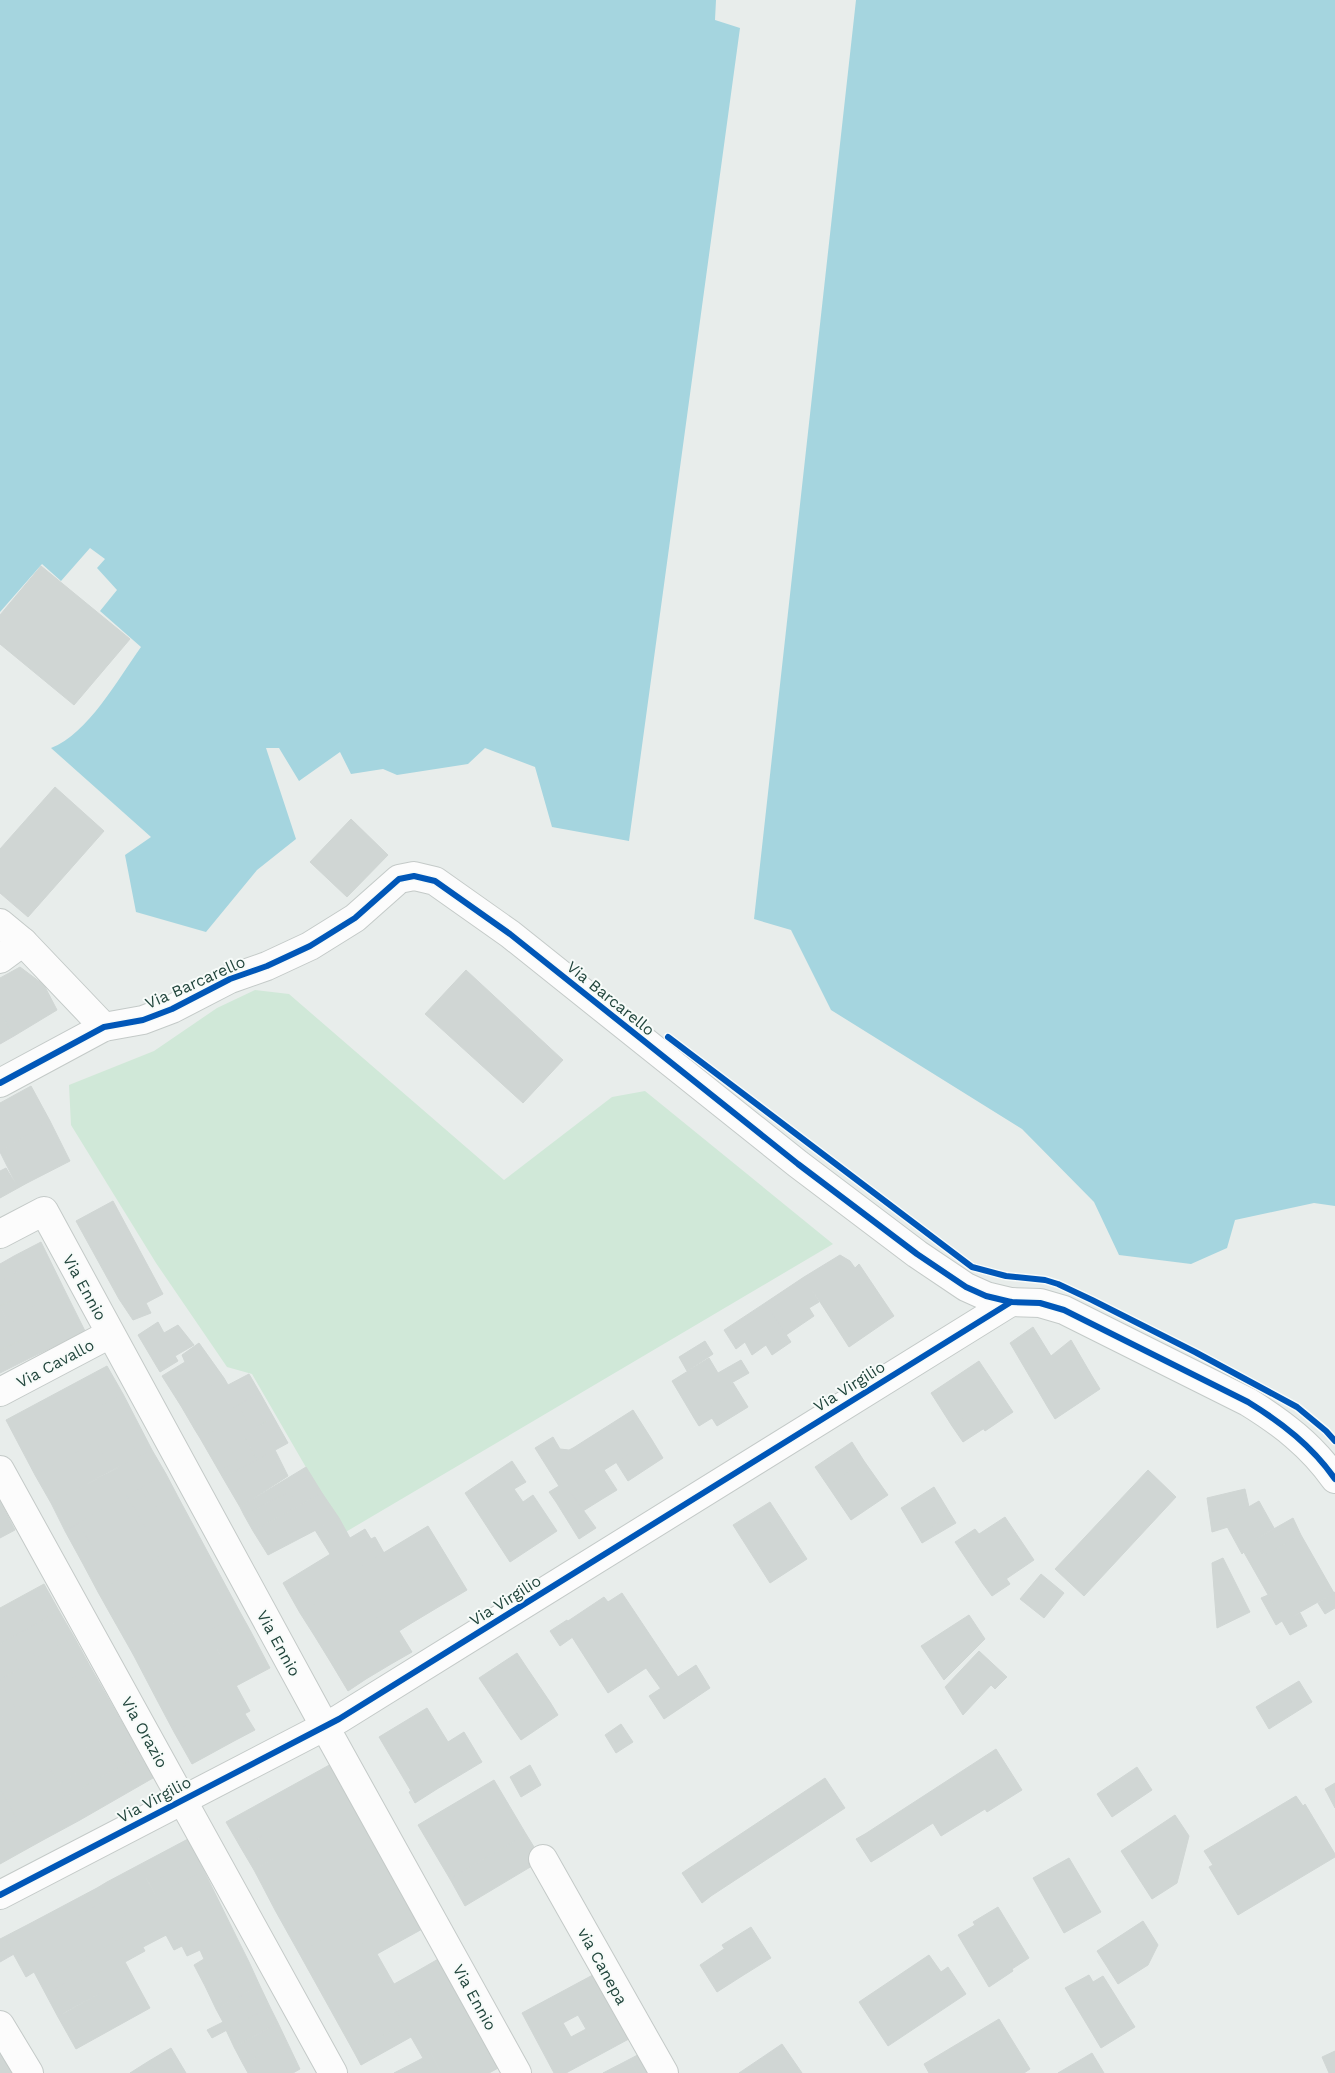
<svg xmlns="http://www.w3.org/2000/svg" width="1335" height="2073" font-family="'Work Sans',sans-serif">
	<style>
		.green { fill: #d0e8d8 }
		.water { fill: #a5d5df }
		.building { fill: #d0d6d4; stroke: #d0d6d4; fill-rule: evenodd }
		.lines { fill: none; stroke-linecap: round; stroke-linejoin: round }
		.street-casing { stroke: #c4cac8; stroke-width: 30 }
		.street { stroke: #fcfcfc; stroke-width: 28 }
		.cycleway-casing { stroke: #f7fbf9; stroke-width: 9 }
		.cycleway { stroke: #0057b8; stroke-width: 6 }
		.labels { text-anchor: middle; stroke-width: 4; stroke-linejoin: round; paint-order: stroke }
		.street-label { font-size: 16px; fill: #21453c; stroke: #f7fbf9 }
	</style>
	<rect width="100%" height="100%" fill="#e8edeb"/>
	<!-- green -->
	<polygon class="green" points="255,990 289,994 504,1180 612,1097 645,1091 833,1244 344,1533 252,1374 227,1367 156,1263 71,1125 69,1085 154,1051 217,1008"/>
	<!-- water -->
	<g class="water">
		<path d="M0,0H716L715,20L740,28L629,841L552,827L535,767L485,748L468,764L397,775L383,769L351,774L340,752L299,781L279,748H266L296,839L257,870L206,932L136,912L125,855L151,837L51,748C88,734 118,679 141,647L100,611L117,590L97,568L105,559L90,548L61,581L42,564L0,612Z"/>
		<polygon points="856,0 1335,0 1335,1206 1314,1203 1235,1220 1227,1248 1191,1264 1119,1255 1094,1202 1022,1129 831,1010 791,930 754,919"/>
	</g>
	<!-- building -->
	<g class="building">
		<polygon points="41,566 130,639 74,705 0,644 0,615"/>
		<polygon points="55,787 104,831 28,917 0,893 0,849"/>
		<polygon points="351,819 388,855 347,897 310,862"/>
		<polygon points="20,967 44,985 57,1010 14,1036 0,1012 0,978"/>
		<polygon points="466,970 563,1060 523,1103 425,1014"/>
		<polygon points="0,1012 14,1036 0,1044"/>
		<polygon points="31,1086 50,1121 0,1152 0,1103"/>
		<polygon points="50,1121 70,1161 27,1183 24,1176 42,1168 26,1136"/>
		<polygon points="26,1136 42,1168 24,1176 27,1183 18,1188 0,1152"/>
		<polygon points="6,1168 18,1188 0,1198 0,1171"/>
		<polygon points="113,1201 155,1279 119,1299 76,1221"/>
		<polygon points="41,1242 65,1291 17,1314 11,1301 0,1306 0,1281 20,1270 14,1256"/>
		<polygon points="840,1255 850,1261 855,1268 859,1264 894,1316 849,1347 804,1277"/>
		<polygon points="14,1256 20,1270 0,1281 0,1264"/>
		<polygon points="804,1277 819,1302 809,1308 814,1316 786,1335 765,1303"/>
		<polygon points="155,1279 163,1294 146,1303 151,1313 133,1320 119,1299"/>
		<polygon points="65,1291 85,1331 57,1345 53,1337 47,1340 43,1331 24,1340 32,1357 0,1373 0,1350 22,1340 11,1316 6,1318 0,1306 11,1301 17,1314"/>
		<polygon points="765,1303 791,1342 772,1355 766,1345 752,1355 745,1342 736,1349 724,1330"/>
		<polygon points="0,1306 6,1318 11,1316 22,1340 0,1350"/>
		<polygon points="158,1322 164,1333 178,1325 194,1345 175,1356 178,1361 160,1372 138,1335"/>
		<polygon points="1033,1327 1051,1356 1071,1340 1092,1376 1047,1406 1010,1343"/>
		<polygon points="43,1331 47,1340 53,1337 57,1345 32,1357 24,1340"/>
		<polygon points="705,1341 713,1354 687,1371 679,1357"/>
		<polygon points="199,1343 224,1378 181,1406 162,1376 185,1362 182,1355"/>
		<polygon points="709,1358 731,1395 694,1418 672,1381"/>
		<polygon points="741,1360 749,1373 726,1386 718,1373"/>
		<polygon points="979,1361 1013,1412 985,1431 972,1413 952,1426 931,1393"/>
		<polygon points="107,1366 123,1394 99,1407 114,1433 124,1428 139,1457 112,1470 96,1442 35,1475 6,1420"/>
		<polygon points="249,1374 260,1393 195,1430 181,1406 224,1378 228,1385"/>
		<polygon points="1092,1376 1100,1389 1055,1419 1047,1406"/>
		<polygon points="733,1383 743,1399 699,1426 694,1418 731,1395 726,1386"/>
		<polygon points="260,1393 274,1418 251,1430 238,1405"/>
		<polygon points="123,1394 152,1450 139,1457 124,1428 114,1433 99,1407"/>
		<polygon points="743,1399 748,1407 717,1426 712,1418"/>
		<polygon points="238,1405 251,1430 274,1418 288,1443 257,1460 243,1435 228,1444 219,1429 200,1438 195,1430"/>
		<polygon points="633,1410 652,1440 593,1477 573,1448"/>
		<polygon points="972,1413 983,1429 963,1442 952,1426"/>
		<polygon points="219,1429 238,1461 219,1471 200,1438"/>
		<polygon points="243,1435 257,1460 223,1478 219,1471 238,1461 228,1444"/>
		<polygon points="553,1437 560,1449 569,1450 573,1448 593,1477 586,1481 599,1501 583,1511 571,1493 556,1502 549,1492 559,1486 535,1448"/>
		<polygon points="652,1440 663,1458 628,1481 616,1462"/>
		<polygon points="96,1442 112,1470 51,1503 35,1475"/>
		<polygon points="852,1442 864,1461 828,1486 815,1467"/>
		<polygon points="152,1450 166,1474 65,1531 51,1503"/>
		<polygon points="275,1450 288,1476 240,1507 223,1478"/>
		<polygon points="512,1461 526,1482 514,1489 523,1502 533,1495 557,1531 510,1562 465,1493"/>
		<polygon points="864,1461 888,1495 851,1520 828,1486"/>
		<polygon points="306,1467 322,1493 298,1506 289,1492 244,1515 240,1507"/>
		<polygon points="604,1470 617,1490 599,1501 586,1481"/>
		<polygon points="1148,1470 1176,1497 1084,1596 1055,1569"/>
		<polygon points="166,1474 177,1495 152,1509 141,1488"/>
		<polygon points="934,1487 951,1515 918,1536 901,1508"/>
		<polygon points="141,1488 152,1509 177,1495 228,1590 214,1599 197,1570 176,1582 127,1496"/>
		<polygon points="1245,1489 1249,1507 1224,1521 1228,1527 1212,1532 1207,1498"/>
		<polygon points="289,1492 298,1506 253,1531 244,1515"/>
		<polygon points="322,1493 339,1518 268,1555 253,1531"/>
		<polygon points="571,1493 596,1528 579,1539 556,1502"/>
		<polygon points="127,1496 145,1527 96,1554 79,1523"/>
		<polygon points="0,1501 15,1530 0,1538"/>
		<polygon points="1259,1501 1274,1528 1256,1539 1257,1541 1242,1549 1244,1552 1242,1554 1224,1521"/>
		<polygon points="770,1502 807,1559 770,1583 733,1525"/>
		<polygon points="951,1515 956,1523 922,1543 918,1536"/>
		<polygon points="1005,1517 1034,1560 1006,1579 1001,1571 983,1584 955,1542 975,1529 979,1534"/>
		<polygon points="339,1518 350,1538 365,1529 371,1539 375,1537 384,1553 355,1570 342,1547 330,1554 315,1530"/>
		<polygon points="1293,1518 1301,1535 1265,1555 1256,1539"/>
		<polygon points="79,1523 96,1554 82,1562 65,1531"/>
		<polygon points="428,1526 467,1590 440,1606 422,1575 401,1587 380,1555"/>
		<polygon points="145,1527 161,1555 98,1592 82,1562"/>
		<polygon points="1301,1535 1334,1593 1286,1620 1278,1605 1275,1607 1242,1549 1257,1541 1265,1555"/>
		<polygon points="342,1547 355,1570 296,1606 283,1583"/>
		<polygon points="161,1555 176,1582 112,1617 98,1592"/>
		<polygon points="380,1555 401,1587 378,1601 358,1568"/>
		<polygon points="1223,1558 1250,1612 1217,1628 1212,1563"/>
		<polygon points="358,1568 378,1601 422,1575 440,1606 410,1624 406,1618 394,1624 387,1612 375,1619 383,1633 376,1637 391,1664 366,1679 349,1650 330,1661 314,1635 329,1626 317,1603 300,1613 296,1606"/>
		<polygon points="197,1570 214,1599 228,1590 241,1614 207,1632 250,1711 225,1724 234,1741 192,1764 174,1732 188,1724 171,1693 157,1700 134,1656 148,1649 158,1666 199,1644 185,1617 171,1624 164,1610 186,1600 176,1582"/>
		<polygon points="1001,1571 1010,1584 992,1596 983,1584"/>
		<polygon points="1041,1574 1064,1593 1044,1618 1020,1599"/>
		<polygon points="176,1582 186,1600 164,1610 171,1624 129,1647 112,1617"/>
		<polygon points="44,1584 59,1611 0,1644 0,1608"/>
		<polygon points="1335,1592 1335,1608 1325,1614 1318,1603"/>
		<polygon points="622,1593 678,1677 661,1689 646,1668 608,1693 572,1637 577,1634 568,1621 604,1597 608,1602"/>
		<polygon points="1268,1595 1275,1607 1278,1605 1286,1620 1300,1613 1307,1626 1290,1635 1282,1621 1276,1625 1261,1598"/>
		<polygon points="317,1603 329,1626 314,1635 300,1613"/>
		<polygon points="59,1611 74,1637 36,1658 32,1651 15,1661 19,1669 0,1680 0,1644"/>
		<polygon points="387,1612 394,1624 406,1618 410,1624 399,1631 412,1652 391,1664 376,1637 383,1633 375,1619"/>
		<polygon points="241,1614 251,1632 218,1651 207,1632"/>
		<polygon points="969,1615 985,1639 944,1680 921,1646"/>
		<polygon points="185,1617 199,1644 158,1666 148,1649 134,1656 129,1647"/>
		<polygon points="567,1620 577,1634 560,1646 550,1631"/>
		<polygon points="251,1632 270,1668 236,1686 218,1651"/>
		<polygon points="74,1637 91,1668 16,1709 4,1688 0,1690 0,1680 19,1669 15,1661 32,1651 36,1658"/>
		<polygon points="349,1650 366,1679 348,1691 330,1661"/>
		<polygon points="979,1651 1007,1677 995,1689 991,1685 963,1715 945,1687"/>
		<polygon points="517,1653 527,1668 509,1682 510,1684 492,1697 479,1678"/>
		<polygon points="696,1665 710,1688 664,1719 649,1696"/>
		<polygon points="91,1668 124,1726 70,1756 79,1772 59,1784 50,1769 38,1776 5,1716 0,1718 0,1690 4,1688 16,1709"/>
		<polygon points="527,1668 550,1702 512,1727 492,1697 510,1684 509,1682"/>
		<polygon points="1299,1681 1312,1702 1269,1729 1256,1707"/>
		<polygon points="171,1693 188,1724 174,1732 157,1700"/>
		<polygon points="550,1702 558,1715 521,1740 512,1727"/>
		<polygon points="427,1708 448,1742 464,1732 482,1762 437,1789 432,1779 411,1791 379,1737"/>
		<polygon points="245,1714 255,1730 234,1741 225,1724"/>
		<polygon points="5,1716 38,1776 50,1769 66,1797 30,1817 43,1840 25,1850 10,1823 17,1819 0,1789 0,1718"/>
		<polygon points="621,1724 633,1742 616,1753 605,1735"/>
		<polygon points="124,1726 135,1745 108,1760 98,1741"/>
		<polygon points="98,1741 108,1760 135,1745 140,1755 66,1797 59,1784 79,1772 70,1756"/>
		<polygon points="996,1749 1022,1790 987,1812 985,1809 941,1836 933,1823 881,1856 865,1834"/>
		<polygon points="140,1755 153,1778 80,1820 66,1797"/>
		<polygon points="333,1763 378,1843 355,1855 378,1897 401,1885 405,1894 359,1920 353,1909 347,1912 329,1880 309,1891 297,1869 263,1887 254,1870 274,1858 262,1836 241,1848 226,1822"/>
		<polygon points="530,1765 541,1785 521,1797 510,1777"/>
		<polygon points="1137,1767 1152,1790 1112,1817 1097,1794"/>
		<polygon points="825,1778 845,1808 711,1896 691,1867"/>
		<polygon points="432,1779 437,1789 415,1803 409,1792"/>
		<polygon points="494,1780 526,1834 450,1879 418,1825"/>
		<polygon points="1335,1783 1335,1808 1325,1789"/>
		<polygon points="0,1789 17,1819 10,1823 25,1850 0,1864"/>
		<polygon points="1296,1796 1303,1806 1305,1804 1335,1854 1335,1857 1238,1915 1209,1867 1213,1865 1204,1851"/>
		<polygon points="66,1797 80,1820 43,1840 30,1817"/>
		<polygon points="1175,1815 1189,1836 1177,1883 1152,1899 1121,1851"/>
		<polygon points="526,1834 542,1860 465,1906 450,1879"/>
		<polygon points="865,1834 881,1856 871,1862 856,1839"/>
		<polygon points="262,1836 274,1858 254,1870 241,1848"/>
		<polygon points="188,1839 189,1841 181,1844 191,1861 150,1884 139,1865"/>
		<polygon points="189,1841 204,1871 156,1896 150,1884 191,1861 181,1844"/>
		<polygon points="378,1843 391,1867 367,1878 355,1855"/>
		<polygon points="1069,1858 1101,1912 1064,1933 1033,1878"/>
		<polygon points="139,1865 174,1931 143,1947 107,1882"/>
		<polygon points="391,1867 401,1885 378,1897 367,1878"/>
		<polygon points="691,1867 711,1896 702,1903 682,1873"/>
		<polygon points="297,1869 309,1891 275,1910 263,1887"/>
		<polygon points="204,1871 236,1936 214,1947 228,1974 205,1986 194,1965 204,1959 200,1950 187,1956 185,1952 221,1934 217,1928 202,1936 176,1885"/>
		<polygon points="329,1880 347,1912 353,1909 359,1920 299,1953 275,1910"/>
		<polygon points="107,1882 134,1931 87,1958 71,1928 62,1933 53,1917 71,1907 76,1917 104,1901 97,1888"/>
		<polygon points="176,1885 194,1920 174,1931 156,1896"/>
		<polygon points="97,1888 104,1901 76,1917 71,1907 53,1917 62,1933 71,1928 87,1958 56,1974 41,1947 44,1946 31,1923"/>
		<polygon points="405,1894 424,1928 377,1954 394,1984 387,1988 360,1939 345,1947 337,1932"/>
		<polygon points="998,1907 1029,1958 1012,1969 1013,1971 989,1987 958,1935 975,1925 973,1922"/>
		<polygon points="194,1920 202,1936 217,1928 221,1934 185,1952 182,1946 174,1950 166,1935"/>
		<polygon points="1143,1921 1158,1945 1148,1965 1118,1984 1097,1951"/>
		<polygon points="31,1923 44,1946 41,1947 56,1974 112,1943 122,1960 70,1989 67,1982 53,1990 65,2012 58,2017 34,1972 26,1977 4,1937"/>
		<polygon points="751,1927 771,1958 742,1976 722,1945"/>
		<polygon points="134,1931 145,1951 125,1962 132,1975 65,2012 53,1990 67,1982 70,1989 122,1960 112,1943"/>
		<polygon points="337,1932 345,1947 360,1939 387,1988 414,1973 426,1994 453,1978 462,1993 412,2023 401,2005 395,2009 404,2024 354,2052 299,1953"/>
		<polygon points="236,1936 249,1962 228,1974 214,1947"/>
		<polygon points="4,1937 14,1954 0,1962 0,1939"/>
		<polygon points="724,1949 742,1976 717,1992 700,1965"/>
		<polygon points="929,1955 941,1972 948,1967 966,1994 888,2046 859,2002"/>
		<polygon points="440,1958 451,1979 426,1994 414,1973"/>
		<polygon points="249,1962 260,1986 216,2009 205,1986"/>
		<path d="M604,1969L638,2034L566,2073H554L522,2013ZM578,2015L586,2029L571,2037L563,2023Z"/>
		<polygon points="132,1975 150,2008 76,2049 58,2017"/>
		<polygon points="1089,1975 1093,1982 1103,1976 1135,2027 1101,2048 1065,1988"/>
		<polygon points="260,1986 270,2007 212,2038 207,2030 223,2022 216,2009"/>
		<polygon points="462,1993 502,2066 489,2073 441,2073 431,2053 423,2058 395,2009 401,2005 412,2023"/>
		<polygon points="270,2007 278,2023 234,2047 226,2030"/>
		<polygon points="999,2019 1030,2069 1024,2073 929,2073 924,2064"/>
		<polygon points="278,2023 300,2069 293,2073 248,2073 243,2064 266,2052 257,2035"/>
		<polygon points="404,2024 411,2037 361,2065 354,2052"/>
		<polygon points="257,2035 266,2052 243,2064 234,2047"/>
		<polygon points="782,2044 802,2073 739,2073"/>
		<polygon points="0,2048 15,2073 0,2073"/>
		<polygon points="171,2048 186,2073 156,2073 149,2061"/>
		<polygon points="649,2049 661,2073 637,2073 630,2059"/>
		<polygon points="1335,2051 1335,2073 1329,2073 1322,2057"/>
		<polygon points="431,2053 441,2073 431,2073 423,2058"/>
		<polygon points="1092,2053 1104,2073 1058,2073"/>
		<polygon points="423,2058 431,2073 394,2073"/>
		<polygon points="630,2059 637,2073 603,2073"/>
		<polygon points="149,2061 156,2073 130,2073"/>
	</g>
	<g class="lines">
		<defs>
			<g id="street">
				<polyline points="0,923 23,942 104,1027"/>
				<polyline points="0,959 23,942"/>
				<path d="M0,1083L104,1027L143,1020L172,1009L230,979L267,966L310,946L355,918L399,879L414,876L435,881L510,934L798,1164L917,1254L966,1287L986,1296L1011,1302L1040,1303L1064,1310L1248,1402C1282,1423 1312,1446 1335,1479"/>
				<polyline points="0,1234 44,1211 325,1727 517,2073"/>
				<polyline points="0,1392 110,1334"/>
				<polyline points="0,1470 333,2073"/>
				<polyline points="543,1859 664,2073"/>
				<polyline points="0,1895 339,1719 1011,1302"/>
				<polyline points="0,2025 29,2073"/>
			</g>
		</defs>
		<!-- street casing -->
		<use href="#street" class="street-casing"/>
		<!-- street -->
		<use href="#street" class="street"/>
		<defs>
			<g id="cycleway">
				<polyline points="668,1037 972,1267 1006,1276 1045,1280 1058,1284 1092,1300 1195,1352 1297,1407 1326,1431 1335,1441"/>
				<path d="M0,1083L104,1027L143,1020L172,1009L230,979L267,966L310,946L355,918L399,879L414,876L435,881L510,934L798,1164L917,1254L966,1287L986,1296L1011,1302L1040,1303L1064,1310L1248,1402C1282,1423 1312,1446 1335,1479"/>
				<polyline points="0,1895 339,1719 1011,1302"/>
			</g>
		</defs>
		<!-- cycleway casing -->
		<use href="#cycleway" class="cycleway-casing"/>
		<!-- cycleway -->
		<use href="#cycleway" class="cycleway"/>
	</g>
	<g class="labels">
		<!-- street labels -->
		<g class="street-label">
			<text transform="translate(195 982) rotate(-24)" y="6">Via Barcarello</text>
			<text transform="translate(611 998) rotate(39)" y="6">Via Barcarello</text>
			<text transform="translate(85 1287) rotate(61)" y="6">Via Ennio</text>
			<text transform="translate(55 1363) rotate(-28)" y="6">Via Cavallo</text>
			<text transform="translate(849 1386) rotate(-32)" y="6">Via Virgilio</text>
			<text transform="translate(505 1600) rotate(-32)" y="6">Via Virgilio</text>
			<text transform="translate(279 1643) rotate(61)" y="6">Via Ennio</text>
			<text transform="translate(145 1732) rotate(61)" y="6">Via Orazio</text>
			<text transform="translate(154 1799) rotate(-28)" y="6">Via Virgilio</text>
			<text transform="translate(603 1966) rotate(61)" y="6">via Canepa</text>
			<text transform="translate(475 1997) rotate(61)" y="6">Via Ennio</text>
		</g>
	</g>
</svg>
